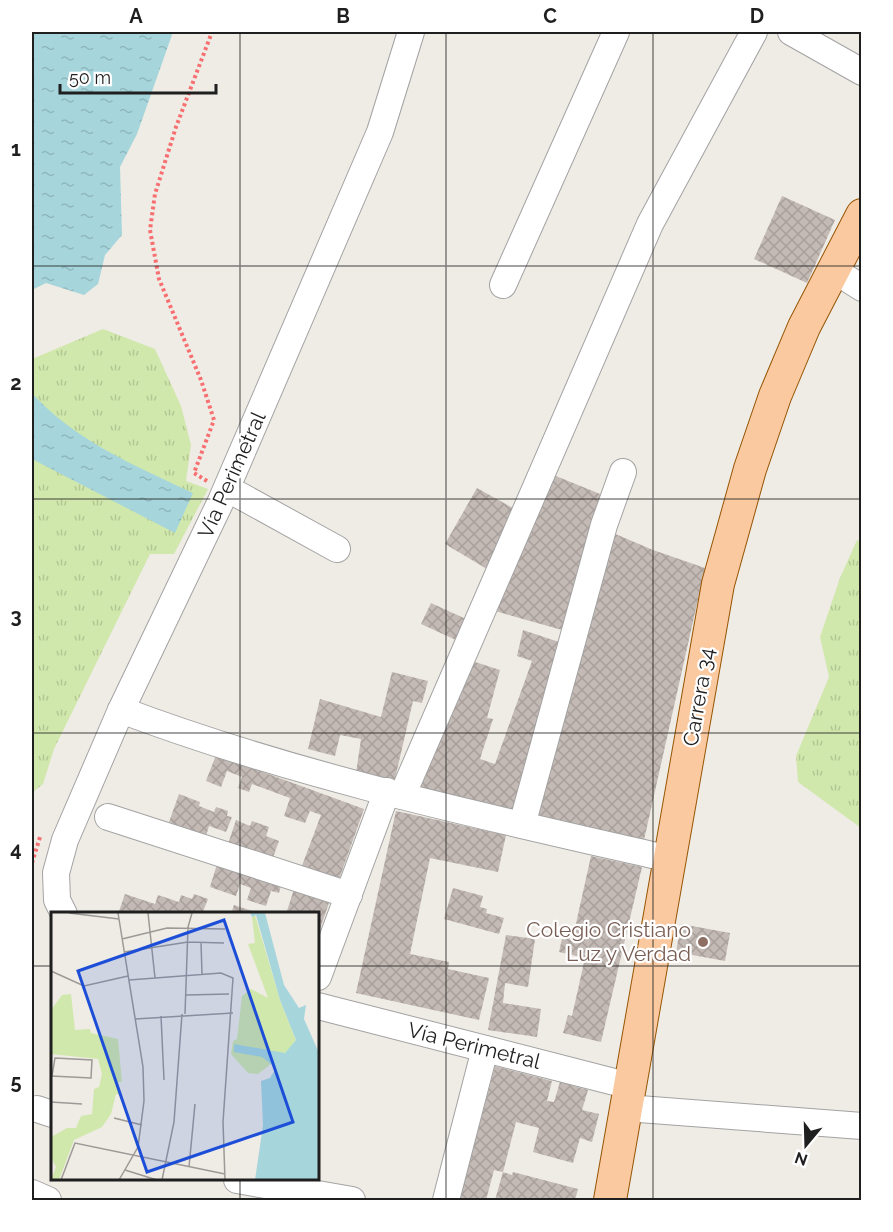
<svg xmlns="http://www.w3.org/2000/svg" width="893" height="1232" font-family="Raleway,sans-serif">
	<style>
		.grass { fill: url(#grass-tufts) }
		.water { fill: url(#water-ripples) }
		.building { fill: url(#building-cross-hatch) }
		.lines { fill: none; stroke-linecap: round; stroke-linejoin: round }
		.minor-casing { stroke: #a3a3a3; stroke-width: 28 }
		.major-casing { stroke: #965503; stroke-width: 34 }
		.path { stroke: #f76f70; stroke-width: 4; stroke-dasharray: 3 3; stroke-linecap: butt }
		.minor { stroke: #fff; stroke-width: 26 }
		.major { stroke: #fac9a0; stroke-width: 32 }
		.grid { fill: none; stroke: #1f1f1f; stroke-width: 1.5; stroke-opacity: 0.55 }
		.education-dot { fill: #8d6e63; stroke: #fff; stroke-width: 2 }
		.labels { text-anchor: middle; stroke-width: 4.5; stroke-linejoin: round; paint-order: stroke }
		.street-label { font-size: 21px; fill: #1f1f1f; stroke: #fff }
		.education-label { font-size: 21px; fill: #785e54; stroke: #fff; text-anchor: end }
		.inset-road { fill: none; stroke: #9c9996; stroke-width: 1.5 }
		.view { fill: #1d4ed8; fill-opacity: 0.15; stroke: #1d4ed8; stroke-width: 3 }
		.inset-edge { fill: none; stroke: #1f1f1f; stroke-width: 3 }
		.neatline { fill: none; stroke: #1f1f1f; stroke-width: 2 }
		.grid-label { font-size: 20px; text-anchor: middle; font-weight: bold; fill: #1f1f1f }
	</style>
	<defs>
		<pattern id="grass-tufts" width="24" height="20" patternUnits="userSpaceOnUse" patternTransform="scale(1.5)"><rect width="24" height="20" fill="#d1e8ac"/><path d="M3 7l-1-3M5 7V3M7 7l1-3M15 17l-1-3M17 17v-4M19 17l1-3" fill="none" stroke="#b3c794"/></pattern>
		<pattern id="water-ripples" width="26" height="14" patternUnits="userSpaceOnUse" patternTransform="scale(1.5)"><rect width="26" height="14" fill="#a6d6dc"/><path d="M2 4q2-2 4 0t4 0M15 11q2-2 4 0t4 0" fill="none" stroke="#8eb7bc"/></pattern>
		<pattern id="building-cross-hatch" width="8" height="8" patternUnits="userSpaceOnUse" patternTransform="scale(1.5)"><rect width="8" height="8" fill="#c4bab5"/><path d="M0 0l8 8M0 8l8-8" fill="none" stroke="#a89f9b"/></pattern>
	</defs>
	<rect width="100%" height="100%" fill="#efebe5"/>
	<!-- grass -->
	<g class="grass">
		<polygon points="103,329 155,349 181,406 191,445 186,481 208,489 174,554 150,554 54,749 43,784 32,793 32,359"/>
		<polygon points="857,540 862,542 861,828 798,782 796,756 829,677 820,637 840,578"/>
	</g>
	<!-- water -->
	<g class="water">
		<polygon points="32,32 173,32 137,134 120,167 122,235 105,255 98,284 84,295 46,283 32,290"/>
		<path d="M32,393C75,441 136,466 193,493L175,533L32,459Z"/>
	</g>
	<!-- building -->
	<g class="building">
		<polygon points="782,196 835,220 807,283 754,259"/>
		<polygon points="551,474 605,496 562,630 495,611"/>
		<polygon points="477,488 520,512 487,569 445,544"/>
		<polygon points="613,533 653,550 705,568 644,840 533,816"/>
		<polygon points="431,603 466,619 456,640 421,624"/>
		<polygon points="523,630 568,645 517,814 413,788 469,660 500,670 487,718 493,719 480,759 495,764 532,661 517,656"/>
		<polygon points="392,672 428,681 422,703 413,701 394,783 356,773 361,739 340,735 335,756 308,749 320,699 381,717"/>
		<polygon points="216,755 364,809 337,885 300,871 321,815 310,811 305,823 284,816 290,798 252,784 249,792 238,788 242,777 227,771 221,787 206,781"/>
		<polygon points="179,794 200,802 199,806 214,812 216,807 228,811 227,816 232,817 226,832 209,826 206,836 169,822"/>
		<polygon points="396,811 506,835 498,872 430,858 410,954 449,962 448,969 489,978 479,1020 356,993"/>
		<polygon points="236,820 250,826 252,821 269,827 266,836 279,841 272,860 228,844"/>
		<polygon points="591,856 642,867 601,1042 563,1033 568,1015 572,1016 585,958 559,952 565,925 575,928"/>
		<polygon points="218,861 282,882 279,893 271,891 266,906 247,900 251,888 240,884 236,896 210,887"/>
		<polygon points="296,883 332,894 318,935 318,914 286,914"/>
		<polygon points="453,888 483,896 480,907 487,909 486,913 504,918 499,934 444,919"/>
		<polygon points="125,894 155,904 158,895 179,902 181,895 192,899 194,894 208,899 202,914 118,914"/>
		<polygon points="234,905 261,914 231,914"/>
		<polygon points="681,924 730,933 725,961 676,952"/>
		<polygon points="506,935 535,939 528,987 505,983 503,1003 541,1009 537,1037 488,1030"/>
		<polygon points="495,1066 552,1081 547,1101 554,1102 560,1082 588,1090 582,1110 599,1114 592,1142 580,1138 573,1163 533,1152 539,1128 516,1122 503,1172 494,1170 486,1200 459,1200"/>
		<polygon points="503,1172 512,1175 513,1172 578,1189 575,1200 495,1200"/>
	</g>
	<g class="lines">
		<defs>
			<g id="minor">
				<polyline points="791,32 862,72"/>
				<polyline points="832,269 862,288"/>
				<polyline points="503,285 616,32"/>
				<polyline points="239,495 337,549"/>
				<path d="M121,710C299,777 486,817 670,859"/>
				<polyline points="402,796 650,224 754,32"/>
				<polyline points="108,817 349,895"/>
				<polyline points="522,825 604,525 623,472"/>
				<polyline points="64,914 57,900 56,873 65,840 121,710 221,501 380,132 411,32"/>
				<polyline points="318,977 387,791"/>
				<polyline points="318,1006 630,1086"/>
				<polyline points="626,1108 862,1126"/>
				<polyline points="37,1109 52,1114"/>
				<polyline points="237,1180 352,1200"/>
				<polyline points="32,1193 48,1200"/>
				<polyline points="446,1200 485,1049"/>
			</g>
			<polyline id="major" points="610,1200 718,584 750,469 775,396 804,327 862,215"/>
		</defs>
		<!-- minor casing -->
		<use href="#minor" class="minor-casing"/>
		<!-- major casing -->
		<use href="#major" class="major-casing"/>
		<!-- path -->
		<g class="path">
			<polyline points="207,481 194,473 214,420 201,380 159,279 150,230 155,194 176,127 212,32"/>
			<polyline points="32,863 40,837"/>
		</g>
		<!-- minor -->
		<use href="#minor" class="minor"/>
		<!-- major -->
		<use href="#major" class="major"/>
	</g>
	<!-- grid -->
	<path class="grid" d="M240,32V914M446,32V1200M653,32V1200M32,266H862M32,499H862M32,733H862M32,966H52M318,966H862M240,1180V1200"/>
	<!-- markers -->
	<circle class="education-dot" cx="703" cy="942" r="6"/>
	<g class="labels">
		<!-- street labels -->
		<g class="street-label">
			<text transform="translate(232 475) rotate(-66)" y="7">Vía Perimetral</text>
			<text transform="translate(699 697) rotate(-80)" y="7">Carrera 34</text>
			<text transform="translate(474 1046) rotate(14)" y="7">Vía Perimetral</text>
		</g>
		<!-- education labels -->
		<g class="education-label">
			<text x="691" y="937">Colegio Cristiano<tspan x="691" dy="24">Luz y Verdad</tspan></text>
		</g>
	</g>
	<!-- overview -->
	<g transform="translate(51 912)">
		<rect width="268" height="268" fill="#efebe5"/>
		<path d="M204,3L229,88L245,128L238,138L207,162L197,161L180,142L182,129L186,127L191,84L200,77L217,86L197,32L204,31L201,5ZM20,82L24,118L39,117L40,121L67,127L71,170H64L70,183L65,182L60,202L51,215L23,228L8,268H0L5,255L0,246V225L16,216H25L30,204L41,202L43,177L48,175L51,162L47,147L0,142V98L11,83Z" fill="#d1e8ac"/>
		<path d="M199,1H214L233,73L248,96L255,93L253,107L268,141V268H204L212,213L210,169L219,166L225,156L211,145L183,140V132L234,141L245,128L229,88L205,3L201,5Z" fill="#a6d6dc"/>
		<path class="inset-road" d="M18,1L68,7M67,1L92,155L93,189L87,235L68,268M97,1L104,66M71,27L116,16L174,17M150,30L151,62M73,40L137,30L173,31M0,59L33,74L77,64M78,68L170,61L182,66L172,210L174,268M135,83L178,82M134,102L137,15L141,1M110,104L113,168M84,107L182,101M0,164L40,166L41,148L4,146L1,164M0,190L31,192M63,206L91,213M138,255L144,192M74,258L106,268M10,268L24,231L174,262M111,268L123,210L131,102"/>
		<path class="view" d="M173,8L242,210L96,260L27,59Z"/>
		<rect width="268" height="268" class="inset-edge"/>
	</g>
	<!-- border -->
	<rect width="893" height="1232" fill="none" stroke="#ffffff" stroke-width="66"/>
	<!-- north arrow -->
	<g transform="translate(806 1145) rotate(199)" stroke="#ffffff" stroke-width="4.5" paint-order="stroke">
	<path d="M0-4.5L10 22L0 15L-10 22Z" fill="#1f1f1f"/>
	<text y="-9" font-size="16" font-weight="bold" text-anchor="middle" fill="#1f1f1f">N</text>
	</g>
	<!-- scale -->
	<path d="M60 84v9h156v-9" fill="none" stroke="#1f1f1f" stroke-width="3"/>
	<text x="69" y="84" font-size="18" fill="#1f1f1f" stroke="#ffffff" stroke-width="4.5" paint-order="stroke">50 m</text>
	<rect x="33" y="33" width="827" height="1166" class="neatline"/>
	<g class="grid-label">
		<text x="136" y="23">A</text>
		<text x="343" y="23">B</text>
		<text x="550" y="23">C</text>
		<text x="757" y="23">D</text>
		<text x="16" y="156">1</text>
		<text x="16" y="390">2</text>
		<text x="16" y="623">3</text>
		<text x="16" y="856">4</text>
		<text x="16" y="1089">5</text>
	</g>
</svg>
